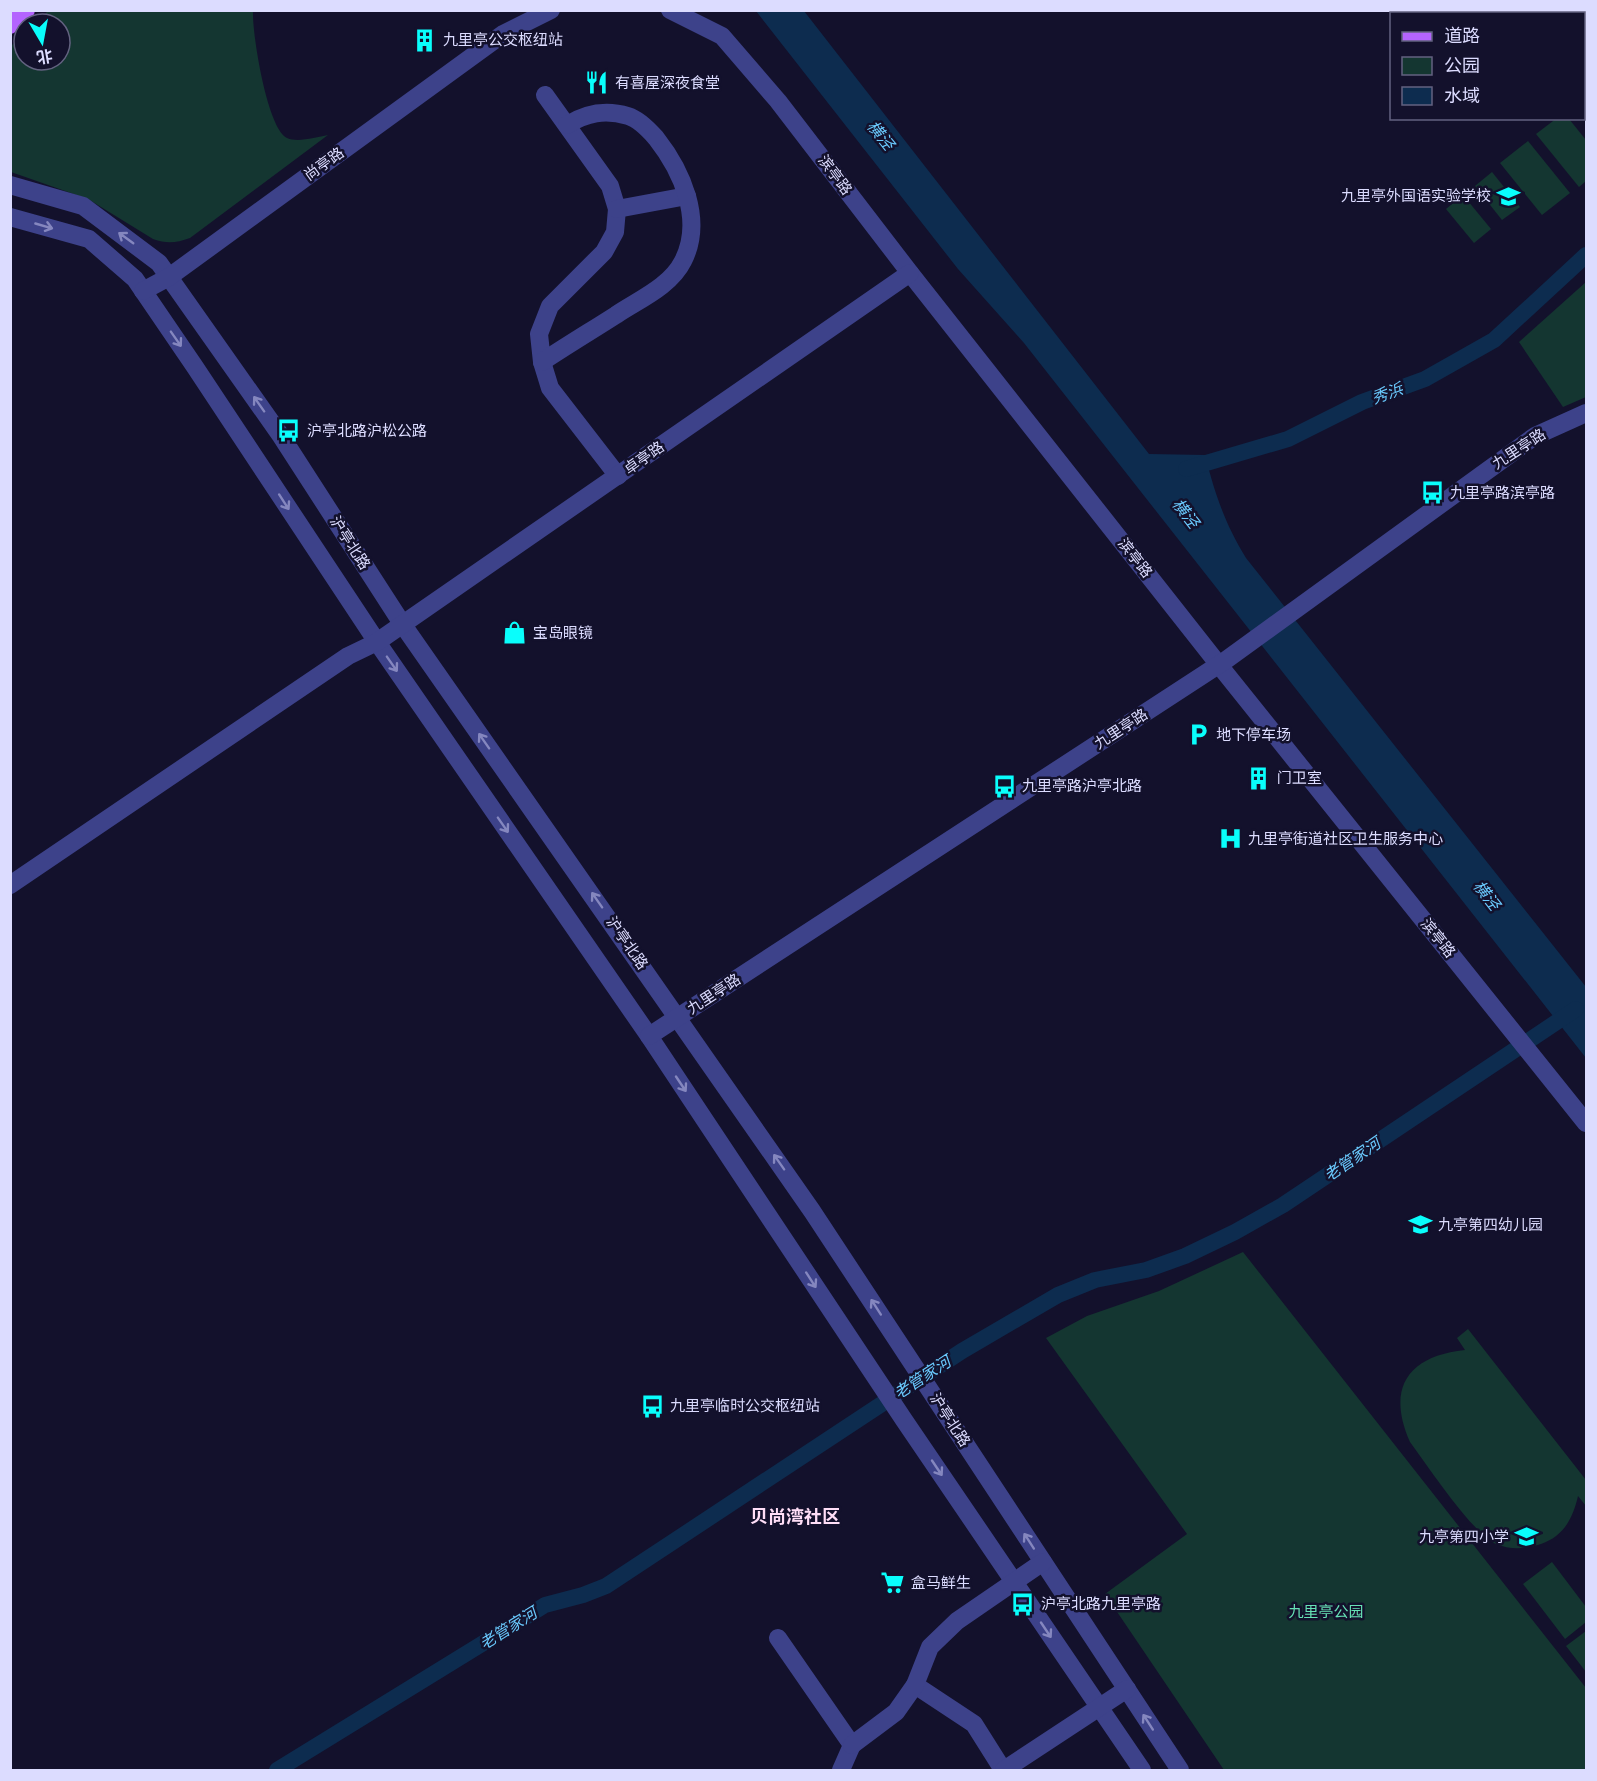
<svg xmlns="http://www.w3.org/2000/svg" width="1597" height="1781" font-family="'IBM Plex Sans','Noto Sans SC',sans-serif">
	<style>
		.green { fill: #143631 }
		.water { fill: #0d2c4f }
		.lines { fill: none; stroke-linecap: round; stroke-linejoin: round }
		.canal { stroke: #0d2c4f; stroke-width: 16 }
		.minor { stroke: #3d428a; stroke-width: 18 }
		.major { stroke: #b464fe; stroke-width: 18 }
		.oneway { stroke: #8587bf }
		.labels { text-anchor: middle; stroke-width: 5; stroke-linejoin: round; paint-order: stroke }
		.poi-label { font-size: 15px; fill: #dcdcff; stroke: #13112c; text-anchor: start }
		.street-label { font-size: 15px; fill: #dcdcff; stroke: #13112c }
		.park-label { font-size: 15px; fill: #66e1b5; stroke: #13112c }
		.water-label { font-size: 16px; font-style: italic; fill: #6acafe; stroke: #13112c }
		.quarter-label { font-size: 18px; font-weight: bold; fill: #ffdef7; stroke: #13112c }
	</style>
	<rect width="100%" height="100%" fill="#13112c"/>
	<!-- green -->
	<g class="green">
		<path d="M48,11H253C252,33 267,128 287,138C298,143 316,137 328,135L190,238C176,243 167,244 153,239L88,199L11,172V46L24,33V60H60V24H34Z"/>
		<polygon points="1557,118 1569,119 1586,140 1586,181 1579,187 1536,134"/>
		<polygon points="1528,141 1570,193 1542,215 1500,163"/>
		<polygon points="1492,172 1520,207 1502,220 1475,186"/>
		<polygon points="1463,195 1491,229 1474,243 1446,209"/>
		<polygon points="1586,282 1586,397 1563,407 1519,342"/>
		<polygon points="1243,1252 1586,1688 1586,1770 1224,1770 1105,1594 1187,1534 1046,1338 1087,1316 1159,1291"/>
		<path d="M1468,1329L1586,1480V1506L1578,1496C1573,1518 1564,1536 1541,1544C1527,1549 1510,1550 1496,1544C1473,1534 1427,1465 1410,1442C1386,1388 1408,1356 1465,1350L1457,1338Z"/>
		<polygon points="1552,1562 1586,1607 1586,1622 1565,1639 1523,1584"/>
		<polygon points="1586,1631 1586,1672 1566,1646"/>
	</g>
	<!-- water -->
	<path class="water" d="M756,11H804L1149,454L1205,455C1215,494 1225,524 1246,558L1586,987V1058L1024,343L958,269Z"/>
	<g class="lines">
		<!-- canal -->
		<g class="canal">
			<polyline points="1186,469 1288,439 1362,402 1425,379 1494,340 1586,255"/>
			<polyline points="277,1770 545,1605 583,1595 606,1586 962,1351 1058,1295 1095,1280 1146,1270 1185,1256 1235,1232 1283,1205 1576,1009"/>
		</g>
		<!-- minor -->
		<g class="minor">
			<polyline points="670,10 722,36 778,101 910,273 1219,665 1586,1123"/>
			<polyline points="545,95 610,186 617,209 615,232 604,252 550,306 539,334 542,362 550,388 618,476"/>
			<polyline points="10,185 83,206 159,263 281,436 403,625 812,1211 1180,1770"/>
			<polyline points="617,209 687,196"/>
			<polyline points="10,217 89,239 135,279 195,367 377,642 649,1036 904,1420 1142,1770"/>
			<polyline points="143,291 169,277 503,34 551,10"/>
			<path d="M542,362C566,346 591,331 616,315C638,300 670,287 683,261C704,220 682,171 656,138C649,130 638,119 628,116C605,109 586,113 567,125"/>
			<polyline points="10,885 348,656 377,642 910,273"/>
			<polyline points="649,1036 1226,660 1535,436 1586,413"/>
			<polyline points="778,1638 852,1745 841,1770"/>
			<polyline points="915,1685 974,1724 1003,1770"/>
			<polyline points="852,1745 896,1712 915,1685 930,1647 957,1621 1043,1562"/>
			<polyline points="1004,1770 1127,1689"/>
		</g>
		<!-- major -->
		<polyline class="major" points="10,25 26,10"/>
	</g>
	<!-- one-way arrows -->
	<defs><path id="oneway-shaft" d="M-6 0H5M1.5-3L5.5 0L1.5 3" fill="none" stroke-width="1.6" stroke-linecap="round" stroke-linejoin="round" transform="scale(1.5)"/></defs>
	<g class="oneway">
		<use href="#oneway-shaft" transform="translate(44 226) rotate(16)"/>
		<use href="#oneway-shaft" transform="translate(126 238) rotate(-144)"/>
		<use href="#oneway-shaft" transform="translate(176 339) rotate(55)"/>
		<use href="#oneway-shaft" transform="translate(259 404) rotate(-125)"/>
		<use href="#oneway-shaft" transform="translate(284 502) rotate(57)"/>
		<use href="#oneway-shaft" transform="translate(392 664) rotate(55)"/>
		<use href="#oneway-shaft" transform="translate(484 741) rotate(-125)"/>
		<use href="#oneway-shaft" transform="translate(503 825) rotate(55)"/>
		<use href="#oneway-shaft" transform="translate(597 900) rotate(-125)"/>
		<use href="#oneway-shaft" transform="translate(681 1084) rotate(56)"/>
		<use href="#oneway-shaft" transform="translate(779 1162) rotate(-125)"/>
		<use href="#oneway-shaft" transform="translate(811 1280) rotate(57)"/>
		<use href="#oneway-shaft" transform="translate(876 1307) rotate(-123)"/>
		<use href="#oneway-shaft" transform="translate(937 1468) rotate(56)"/>
		<use href="#oneway-shaft" transform="translate(1029 1541) rotate(-123)"/>
		<use href="#oneway-shaft" transform="translate(1046 1630) rotate(56)"/>
		<use href="#oneway-shaft" transform="translate(1148 1722) rotate(-123)"/>
	</g>
	<!-- icons -->
	<defs>
		<symbol id="building-bare" viewBox="-9 -9 18 18"><path d="M-4-6H4V6H1V3H-1V6H-4ZM-2.5-4.3h1.7v1.8h-1.7ZM.8-4.3h1.7v1.8H.8ZM-2.5-1h1.7V.8h-1.7ZM.8-1h1.7V.8H.8Z" fill="#09fefc" stroke="#13112c" stroke-width="2.5" paint-order="stroke"/></symbol>
		<symbol id="restaurant-bare" viewBox="-9 -9 18 18"><path d="M-5-6h1v4h1v-4h1v4h1v-4h1v5L-1.5 .5V6h-2V.5L-5-1ZM5-6V6H3V1.5H1.5Q1.5-4 5-6Z" fill="#09fefc" stroke="#13112c" stroke-width="2.5" paint-order="stroke"/></symbol>
		<symbol id="school-bare" viewBox="-9 -9 18 18"><path d="M0-5L7-2L0 1L-7-2ZM-4 1L0 2.5L4 1V4Q0 6-4 4Z" fill="#09fefc" stroke="#13112c" stroke-width="2.5" paint-order="stroke"/></symbol>
		<symbol id="bus-bare" viewBox="-9 -9 18 18"><path d="M-5-6H5V4H4V6H2V4H-2V6H-4V4H-5ZM-3.5-4V0h7V-4ZM-3.5 1.2v1.5H-2V1.2ZM2 1.2v1.5H3.5V1.2Z" fill="#09fefc" stroke="#13112c" stroke-width="2.5" paint-order="stroke"/></symbol>
		<symbol id="shop-bare" viewBox="-9 -9 18 18"><path d="M-5-2.5h2.3a2.7 3.5 0 0 1 5.4 0H5L5.5 6h-11ZM-1.5-2.5h3a1.5 2.3 0 0 0-3 0Z" fill="#09fefc" stroke="#13112c" stroke-width="2.5" paint-order="stroke"/></symbol>
		<symbol id="parking-bare" viewBox="-9 -9 18 18"><path d="M-3.5-5.5H1a3.5 3.5 0 0 1 0 7H-1V5.5H-3.5ZM-1-3.4V-.6H.8a1.4 1.4 0 0 0 0-2.8Z" fill="#09fefc" stroke="#13112c" stroke-width="2.5" paint-order="stroke"/></symbol>
		<symbol id="hospital-bare" viewBox="-9 -9 18 18"><path d="M-5-5h3v3.5h4V-5h3V5h-3V1.5h-4V5h-3Z" fill="#09fefc" stroke="#13112c" stroke-width="2.5" paint-order="stroke"/></symbol>
		<symbol id="supermarket-bare" viewBox="-9 -9 18 18"><path d="M-6-5.5h2.5l.6 2H6L4.5 2H-2.5L-4.4-4H-6ZM-1.5 3.2a1.3 1.3 0 1 0 .1 0ZM3 3.2a1.3 1.3 0 1 0 .1 0Z" fill="#09fefc" stroke="#13112c" stroke-width="2.5" paint-order="stroke"/></symbol>
	</defs>
	<g fill-rule="evenodd">
		<use href="#building-bare" x="408" y="24" width="33" height="33"/>
		<use href="#restaurant-bare" x="580" y="66" width="33" height="33"/>
		<use href="#school-bare" x="1492" y="180" width="33" height="33"/>
		<use href="#bus-bare" x="272" y="414" width="33" height="33"/>
		<use href="#bus-bare" x="1416" y="476" width="33" height="33"/>
		<use href="#shop-bare" x="498" y="616" width="33" height="33"/>
		<use href="#parking-bare" x="1182" y="718" width="33" height="33"/>
		<use href="#building-bare" x="1242" y="762" width="33" height="33"/>
		<use href="#bus-bare" x="988" y="770" width="33" height="33"/>
		<use href="#hospital-bare" x="1214" y="822" width="33" height="33"/>
		<use href="#school-bare" x="1404" y="1208" width="33" height="33"/>
		<use href="#bus-bare" x="636" y="1390" width="33" height="33"/>
		<use href="#school-bare" x="1510" y="1520" width="33" height="33"/>
		<use href="#supermarket-bare" x="876" y="1566" width="33" height="33"/>
		<use href="#bus-bare" x="1006" y="1588" width="33" height="33"/>
	</g>
	<g class="labels">
		<!-- poi labels -->
		<g class="poi-label">
			<text x="443" y="45">九里亭公交枢纽站</text>
			<text x="615" y="88">有喜屋深夜食堂</text>
			<text x="1491" y="201" text-anchor="end">九里亭外国语实验学校</text>
			<text x="307" y="436">沪亭北路沪松公路</text>
			<text x="1450" y="498">九里亭路滨亭路</text>
			<text x="533" y="638">宝岛眼镜</text>
			<text x="1216" y="740">地下停车场</text>
			<text x="1277" y="783">门卫室</text>
			<text x="1022" y="791">九里亭路沪亭北路</text>
			<text x="1248" y="844">九里亭街道社区卫生服务中心</text>
			<text x="1438" y="1230">九亭第四幼儿园</text>
			<text x="670" y="1411">九里亭临时公交枢纽站</text>
			<text x="1509" y="1542" text-anchor="end">九亭第四小学</text>
			<text x="911" y="1588">盒马鲜生</text>
			<text x="1041" y="1609">沪亭北路九里亭路</text>
		</g>
		<!-- street labels -->
		<g class="street-label">
			<text transform="translate(324 164) rotate(-36)" y="5">尚亭路</text>
			<text transform="translate(835 175) rotate(53)" y="5">滨亭路</text>
			<text transform="translate(1519 449) rotate(-33)" y="5">九里亭路</text>
			<text transform="translate(644 458) rotate(-35)" y="5">卓亭路</text>
			<text transform="translate(350 543) rotate(57)" y="5">沪亭北路</text>
			<text transform="translate(1135 558) rotate(52)" y="5">滨亭路</text>
			<text transform="translate(1121 729) rotate(-33)" y="5">九里亭路</text>
			<text transform="translate(1438 938) rotate(51)" y="5">滨亭路</text>
			<text transform="translate(627 943) rotate(55)" y="5">沪亭北路</text>
			<text transform="translate(714 994) rotate(-33)" y="5">九里亭路</text>
			<text transform="translate(950 1420) rotate(57)" y="5">沪亭北路</text>
		</g>
		<!-- park labels -->
		<g class="park-label">
			<text x="1326" y="1617">九里亭公园</text>
		</g>
		<!-- water labels -->
		<g class="water-label">
			<text transform="translate(881 135) rotate(51)" y="6">横泾</text>
			<text transform="translate(1387 393) rotate(-20)" y="6">秀浜</text>
			<text transform="translate(1186 513) rotate(52)" y="6">横泾</text>
			<text transform="translate(1487 895) rotate(52)" y="6">横泾</text>
			<text transform="translate(1352 1159) rotate(-34)" y="6">老管家河</text>
			<text transform="translate(922 1377) rotate(-33)" y="6">老管家河</text>
			<text transform="translate(508 1628) rotate(-32)" y="6">老管家河</text>
		</g>
		<!-- quarter labels -->
		<g class="quarter-label">
			<text x="795" y="1523">贝尚湾社区</text>
		</g>
	</g>
	<!-- border -->
	<rect width="1597" height="1781" fill="none" stroke="#dcdcff" stroke-width="24"/>
	<!-- legend -->
	<rect x="1390" y="12" width="195" height="108" fill="#13112c" stroke="#636280" stroke-width="1.5"/>
	<rect x="1402" y="32" width="30" height="9" fill="#b464fe" stroke="#636280" stroke-width="1.5"/>
	<text x="1444" y="42" font-size="18" fill="#dcdcff">道路</text>
	<rect x="1402" y="57" width="30" height="18" fill="#143631" stroke="#636280" stroke-width="1.5"/>
	<text x="1444" y="72" font-size="18" fill="#dcdcff">公园</text>
	<rect x="1402" y="87" width="30" height="18" fill="#0d2c4f" stroke="#636280" stroke-width="1.5"/>
	<text x="1444" y="102" font-size="18" fill="#dcdcff">水域</text>
	<!-- north arrow -->
	<g transform="translate(42 42) rotate(170)"><circle r="28" fill="#13112c" stroke="#636280" stroke-width="1.5"/>
	<path d="M0-4.5L10 22L0 15L-10 22Z" fill="#09fefc"/>
	<text y="-9" font-size="16" font-weight="bold" text-anchor="middle" fill="#dcdcff">北</text>
	</g>
</svg>
